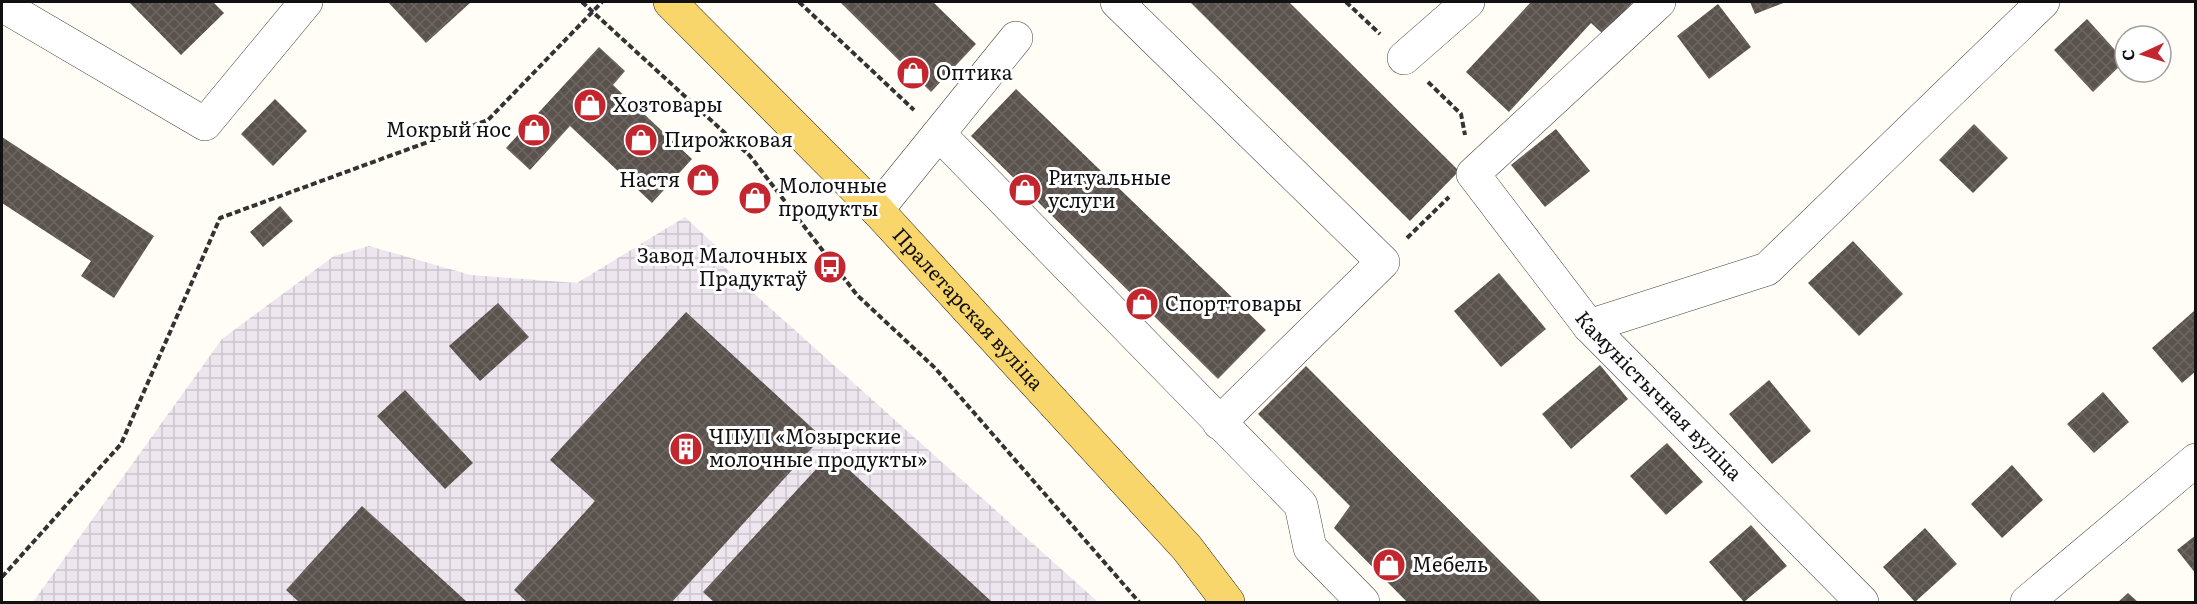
<svg xmlns="http://www.w3.org/2000/svg" width="2197" height="604" font-family="Literata,serif">
	<style>
		.industrial { fill: url(#industrial-grid) }
		.building { fill: url(#building-cross-hatch) }
		.lines { fill: none; stroke-linecap: round; stroke-linejoin: round }
		.minor-casing { stroke: #444; stroke-width: 34 }
		.major-casing { stroke: #222; stroke-width: 34 }
		.path { stroke: #333; stroke-width: 4; stroke-dasharray: 6 3; stroke-linecap: butt }
		.minor { stroke: #fff; stroke-width: 33 }
		.major { stroke: #f9d66b; stroke-width: 33 }
		.labels { text-anchor: middle; stroke-width: 6; stroke-linejoin: round; paint-order: stroke }
		.poi-label { font-size: 20px; fill: #111; stroke: #fff; text-anchor: start }
		.street-label { font-size: 20px; fill: #111; stroke: #fff }
	</style>
	<defs>
		<pattern id="industrial-grid" width="8" height="8" patternUnits="userSpaceOnUse" patternTransform="scale(1.5)"><rect width="8" height="8" fill="#eee6ef"/><path d="M0 4h8M4 0v8" fill="none" stroke="#cbc4cc"/></pattern>
		<pattern id="building-cross-hatch" width="8" height="8" patternUnits="userSpaceOnUse" patternTransform="scale(1.5)"><rect width="8" height="8" fill="#5a524d"/><path d="M0 0l8 8M0 8l8-8" fill="none" stroke="#6d6662"/></pattern>
	</defs>
	<rect width="100%" height="100%" fill="#fffdf5"/>
	<!-- industrial -->
	<polygon class="industrial" points="685,217 717,247 712,256 1098,602 33,602 222,339 334,256 369,246 471,275 577,283"/>
	<!-- building -->
	<g class="building">
		<polygon points="129,2 213,2 224,13 181,55"/>
		<polygon points="388,2 471,2 426,43"/>
		<polygon points="840,2 933,2 976,44 931,92"/>
		<polygon points="1190,2 1289,2 1459,171 1410,221"/>
		<polygon points="1531,2 1633,2 1603,34 1591,23 1509,112 1466,72"/>
		<polygon points="1750,2 1786,2 1755,14"/>
		<polygon points="1718,4 1751,47 1709,79 1677,36"/>
		<polygon points="2087,19 2125,61 2093,92 2054,50"/>
		<polygon points="599,47 625,71 613,85 692,159 652,203 570,126 530,170 506,148"/>
		<polygon points="1016,89 1266,330 1218,379 971,136"/>
		<polygon points="275,99 307,131 273,166 241,134"/>
		<polygon points="1974,124 2008,158 1973,193 1939,160"/>
		<polygon points="1556,129 1590,171 1545,207 1511,165"/>
		<polygon points="2,137 154,236 114,298 81,276 91,261 2,203"/>
		<polygon points="705,165 718,182 701,195 688,179"/>
		<polygon points="756,181 771,200 753,215 738,196"/>
		<polygon points="280,206 293,221 263,247 250,232"/>
		<polygon points="1853,241 1903,294 1859,336 1808,283"/>
		<polygon points="1499,273 1546,329 1501,367 1454,311"/>
		<polygon points="498,303 529,337 480,381 449,346"/>
		<polygon points="2194,311 2196,371 2182,383 2152,348"/>
		<polygon points="686,312 822,437 672,602 527,602 514,590 595,501 550,460"/>
		<polygon points="1600,365 1628,399 1571,449 1542,414"/>
		<polygon points="1306,366 1541,602 1407,602 1334,528 1350,506 1258,414"/>
		<polygon points="1769,380 1811,431 1772,464 1729,414"/>
		<polygon points="405,390 473,463 445,489 377,416"/>
		<polygon points="2103,392 2129,422 2094,453 2067,424"/>
		<polygon points="1667,443 1703,482 1666,515 1630,476"/>
		<polygon points="831,453 992,602 714,602 703,592"/>
		<polygon points="2012,465 2043,500 2002,538 1971,504"/>
		<polygon points="362,506 467,602 299,602 286,590"/>
		<polygon points="1751,525 1787,566 1744,602 1709,562"/>
		<polygon points="1925,528 1957,564 1915,602 1883,567"/>
		<polygon points="2196,535 2196,574 2177,550"/>
		<polygon points="2128,593 2138,602 2118,602"/>
	</g>
	<g class="lines">
		<defs>
			<g id="minor">
				<polyline points="1117,2 1383,262 1219,423"/>
				<path id="s1" d="M1659,2L1473,174L1589,326L1862,602"/>
				<polyline points="2,5 205,124 306,2"/>
				<polyline points="1404,58 1468,2"/>
				<polyline points="939,134 1301,505 1310,548 1363,602"/>
				<polyline points="877,210 1016,38"/>
				<polyline points="1589,326 1767,269 2043,2"/>
				<polyline points="2027,602 2196,460"/>
			</g>
			<g id="major">
				<path id="s2" d="M670,2L877,210L1187,548L1228,602"/>
			</g>
		</defs>
		<!-- minor casing -->
		<use href="#minor" class="minor-casing"/>
		<!-- major casing -->
		<use href="#major" class="major-casing"/>
		<!-- path -->
		<g class="path">
			<polyline points="582,2 750,156 857,295 935,368 1139,602"/>
			<polyline points="799,2 914,110"/>
			<polyline points="1346,2 1380,34"/>
			<polyline points="1428,82 1461,114 1465,135"/>
			<polyline points="1407,238 1449,197"/>
			<polyline points="2,577 121,444 220,218 488,120 602,2"/>
		</g>
		<!-- minor -->
		<use href="#minor" class="minor"/>
		<!-- major -->
		<use href="#major" class="major"/>
	</g>
	<!-- icons -->
	<defs>
		<symbol id="shop-disc" viewBox="-11 -11 22 22"><circle r="9.5" fill="#c4262e" stroke="#fff"/><path d="M-5-2.5h2.3a2.7 3.5 0 0 1 5.4 0H5L5.5 6h-11ZM-1.5-2.5h3a1.5 2.3 0 0 0-3 0Z" fill="#fff"/></symbol>
		<symbol id="bus-disc" viewBox="-11 -11 22 22"><circle r="9.5" fill="#c4262e" stroke="#fff"/><path d="M-5-6H5V4H4V6H2V4H-2V6H-4V4H-5ZM-3.5-4V0h7V-4ZM-3.5 1.2v1.5H-2V1.2ZM2 1.2v1.5H3.5V1.2Z" fill="#fff"/></symbol>
		<symbol id="building-disc" viewBox="-11 -11 22 22"><circle r="9.5" fill="#c4262e" stroke="#fff"/><path d="M-4-6H4V6H1V3H-1V6H-4ZM-2.5-4.3h1.7v1.8h-1.7ZM.8-4.3h1.7v1.8H.8ZM-2.5-1h1.7V.8h-1.7ZM.8-1h1.7V.8H.8Z" fill="#fff"/></symbol>
	</defs>
	<g fill-rule="evenodd">
		<use href="#shop-disc" x="894" y="54" width="38" height="38"/>
		<use href="#shop-disc" x="571" y="86" width="38" height="38"/>
		<use href="#shop-disc" x="515" y="111" width="38" height="38"/>
		<use href="#shop-disc" x="622" y="121" width="38" height="38"/>
		<use href="#shop-disc" x="684" y="161" width="38" height="38"/>
		<use href="#shop-disc" x="1006" y="171" width="38" height="38"/>
		<use href="#shop-disc" x="736" y="179" width="38" height="38"/>
		<use href="#bus-disc" x="811" y="248" width="38" height="38"/>
		<use href="#shop-disc" x="1123" y="285" width="38" height="38"/>
		<use href="#building-disc" x="667" y="430" width="38" height="38"/>
		<use href="#shop-disc" x="1370" y="546" width="38" height="38"/>
	</g>
	<g class="labels">
		<!-- poi labels -->
		<g class="poi-label">
			<text x="936" y="80">Оптика</text>
			<text x="613" y="112">Хозтовары</text>
			<text x="511" y="137" text-anchor="end">Мокрый нос</text>
			<text x="664" y="147">Пирожковая</text>
			<text x="1048" y="185">Ритуальные<tspan x="1048" dy="23">услуги</tspan></text>
			<text x="680" y="187" text-anchor="end">Настя</text>
			<text x="778" y="193">Молочные<tspan x="778" dy="23">продукты</tspan></text>
			<text x="807" y="263" text-anchor="end">Завод Малочных<tspan x="807" dy="23">Прадуктаў</tspan></text>
			<text x="1165" y="311">Спорттовары</text>
			<text x="709" y="444">ЧПУП «Мозырские<tspan x="709" dy="23">молочные продукты»</tspan></text>
			<text x="1412" y="572">Мебель</text>
		</g>
		<!-- street labels -->
		<g class="street-label">
			<text dy="7" stroke="none"><textPath href="#s2" startOffset="428">Пралетарская вуліца</textPath></text>
			<text dy="7" stroke="none"><textPath href="#s1" startOffset="543">Камуністычная вуліца</textPath></text>
		</g>
	</g>
	<!-- border -->
	<rect width="2197" height="604" fill="none" stroke="#111111" stroke-width="6"/>
	<!-- north arrow -->
	<g transform="translate(2143 54) rotate(266)"><circle r="28" fill="#ffffff" stroke="#a0a0a0" stroke-width="1.5"/>
	<path d="M0-4.5L10 22L0 15L-10 22Z" fill="#c4262e"/>
	<text y="-9" font-size="16" font-weight="bold" text-anchor="middle" fill="#111111">С</text>
	</g>
</svg>
